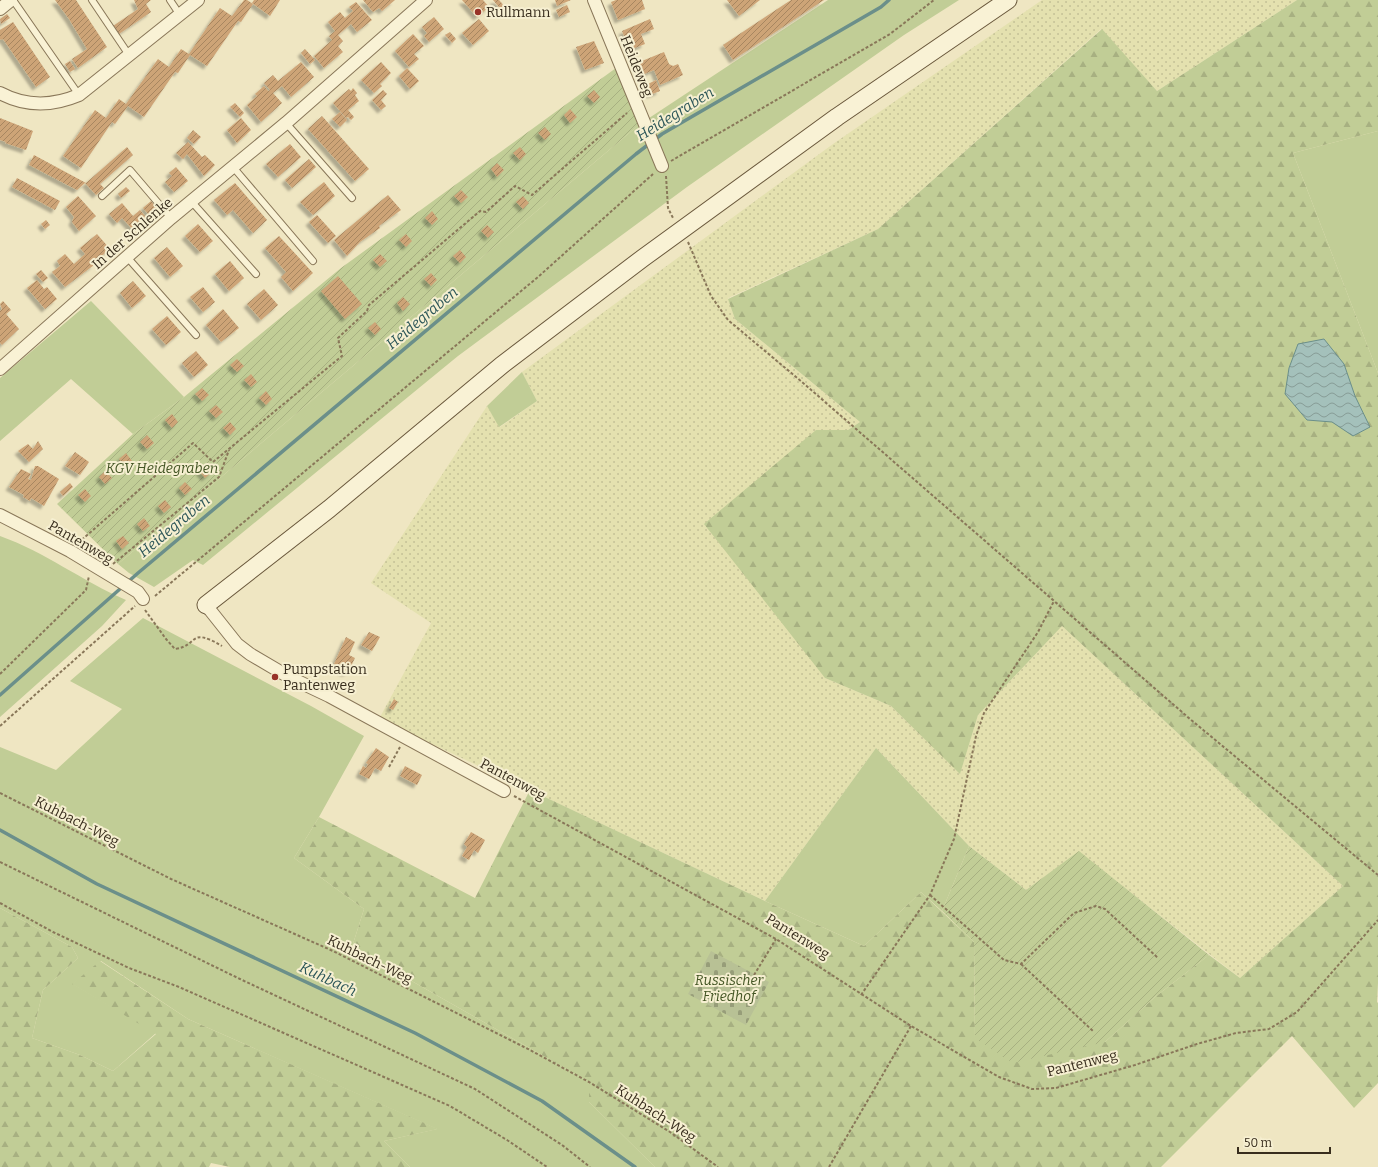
<svg xmlns="http://www.w3.org/2000/svg" width="1378" height="1167" font-family="Bitter,serif">
	<style>
		.farmland { fill: url(#farmland-dots) }
		.green { fill: #c1cd96 }
		.forest { fill: url(#forest-firs) }
		.cemetery { fill: url(#cemetery-stones) }
		.garden { fill: url(#garden-furrows) }
		.water { fill: url(#water-waves); stroke: #6b8f8a }
		.lines { fill: none; stroke-linecap: round; stroke-linejoin: round }
		.stream { stroke: #6b8f8a; stroke-width: 3.5 }
		.building { fill: url(#building-hatch); filter: url(#shadow) }
		.lane-casing { stroke: #897759; stroke-width: 8 }
		.street-casing { stroke: #897759; stroke-width: 14 }
		.secondary-casing { stroke: #6a583c; stroke-width: 19 }
		.path { stroke: #897759; stroke-width: 2; stroke-dasharray: 3 2; stroke-linecap: butt }
		.lane { stroke: #f9f2d5; stroke-width: 6 }
		.street { stroke: #f9f2d5; stroke-width: 12 }
		.secondary { stroke: #f9f2d5; stroke-width: 17 }
		.poi-dot { fill: #983228; stroke: #f6efd1; stroke-width: 1.5 }
		.labels { text-anchor: middle; stroke-width: 4; stroke-linejoin: round; paint-order: stroke }
		.poi-label { font-size: 14px; fill: #382d1d; stroke: #f6efd1; text-anchor: start }
		.street-label { font-size: 14px; fill: #382d1d; stroke: #f6efd1 }
		.park-label { font-size: 14px; font-style: italic; fill: #435524; stroke: #f6efd1 }
		.water-label { font-size: 15px; font-style: italic; fill: #2c5658; stroke: #f6efd1 }
	</style>
	<defs>
		<pattern id="farmland-dots" width="8" height="8" patternUnits="userSpaceOnUse"><rect width="8" height="8" fill="#e4e1af"/><path d="M2 2h.1M6 6h.1" fill="none" stroke="#c4c196" stroke-width="1.8" stroke-linecap="round"/></pattern>
		<pattern id="forest-firs" width="22" height="20" patternUnits="userSpaceOnUse"><rect width="22" height="20" fill="#c1cd96"/><path d="M5 1l3.5 6h-7zM16 11l3.5 6h-7z" fill="#a7b081"/></pattern>
		<pattern id="cemetery-stones" width="16" height="16" patternUnits="userSpaceOnUse"><rect width="16" height="16" fill="#b8c195"/><path d="M2 7V4a2 2 0 0 1 4 0v3zM10 15v-3a2 2 0 0 1 4 0v3z" fill="#979d79"/></pattern>
		<pattern id="garden-furrows" width="10" height="10" patternUnits="userSpaceOnUse"><rect width="10" height="10" fill="#c1cd96"/><path d="M-1 1l2-2M0 10L10 0M9 11l2-2" fill="none" stroke="#a7b081"/></pattern>
		<pattern id="water-waves" width="16" height="10" patternUnits="userSpaceOnUse"><rect width="16" height="10" fill="#a4c1bb"/><path d="M0 5q4-4 8 0t8 0" fill="none" stroke="#879d97"/></pattern>
		<pattern id="building-hatch" width="6" height="6" patternUnits="userSpaceOnUse"><rect width="6" height="6" fill="#cda477"/><path d="M-1 1l2-2M0 6l6-6M5 7l2-2" fill="none" stroke="#a78661"/></pattern>
		<filter id="shadow"><feDropShadow dx="-3.5" dy="3.5" stdDeviation="1" flood-color="#0004"/></filter>
	</defs>
	<rect width="100%" height="100%" fill="#efe6c2"/>
	<!-- farmland -->
	<polygon class="farmland" points="1042,0 1297,0 1157,91 1101,29 878,229 728,298 735,319 860,422 848,430 816,430 825,678 891,706 960,773 978,715 1062,626 1343,886 1240,978 1079,852 1026,890 969,846 876,748 765,901 379,719 431,623 371,583 487,406 500,427 537,401 522,372 833,144"/>
	<!-- green -->
	<g class="green">
		<polygon points="828,0 959,0 904,35 687,187 458,356 203,565 193,560 154,587 129,573 118,564 640,124"/>
		<polygon points="1378,131 1378,373 1293,153"/>
		<polygon points="91,301 184,397 133,434 71,379 0,441 0,378"/>
		<polygon points="522,372 537,401 499,427 487,406"/>
		<path d="M0,536C45,552 82,581 126,600L102,626L0,717Z"/>
		<polygon points="143,618 311,706 364,736 319,817 294,858 364,909 352,947 589,1082 589,1102 655,1167 410,1167 384,1141 437,1129 188,1019 101,961 73,984 156,1033 113,1071 80,1055 32,1038 43,990 78,958 72,947 0,908 0,747 56,770 122,709 70,681"/>
		<polygon points="876,748 969,846 942,911 921,892 864,946 765,901"/>
	</g>
	<!-- forest -->
	<g class="forest">
		<polygon points="1297,0 1378,0 1378,131 1293,153 1378,373 1378,983 1377,1002 1378,1003 1378,1083 1354,1108 1292,1036 1161,1167 655,1167 589,1102 589,1082 352,947 364,909 294,858 319,817 475,898 530,790 765,901 864,946 921,892 974,942 975,1038 1105,1042 1155,997 1209,955 1240,978 1343,886 1062,626 978,715 960,774 891,706 825,678 704,524 816,430 848,430 860,422 735,319 728,299 878,229 1102,29 1157,91"/>
		<polygon points="0,908 72,947 78,958 43,990 32,1038 80,1055 113,1071 156,1034 72,984 100,961 188,1019 438,1129 384,1141 410,1167 230,1167 211,1163 209,1167 0,1167"/>
	</g>
	<!-- cemetery -->
	<polygon class="cemetery" points="711,951 769,982 746,1025 688,994"/>
	<!-- garden -->
	<g class="garden">
		<polygon points="616,68 640,124 118,564 57,504 133,434 184,397 341,268"/>
		<polygon points="969,846 1026,890 1079,851 1209,955 1155,997 1105,1042 1013,1063 975,1038 974,942 942,911"/>
	</g>
	<!-- water -->
	<polygon class="water" points="1324,339 1344,364 1355,396 1370,427 1353,436 1332,422 1307,420 1285,394 1289,368 1298,344"/>
	<g class="lines">
		<!-- stream -->
		<g class="stream">
			<polyline points="0,695 138,573 636,154 662,134 881,7 889,0"/>
			<polyline points="0,830 97,884 415,1033 542,1101 635,1167"/>
		</g>
	</g>
	<!-- building -->
	<g class="building">
		<polygon points="55,0 76,0 107,47 78,68 72,59 87,49 69,19"/>
		<polygon points="134,0 151,0 146,4 151,12 119,34 113,26 138,9"/>
		<polygon points="244,0 247,0 253,4 241,22 238,21 207,66 190,55 178,73 175,72 144,117 128,106 115,124 112,122 81,168 63,156 95,110 106,118 119,99 126,104 158,59 169,67 181,49 189,54 220,8 232,16"/>
		<polygon points="254,0 280,0 270,16 252,3"/>
		<polygon points="363,0 395,0 382,11 379,8 373,12"/>
		<polygon points="462,0 483,0 489,7 477,17"/>
		<polygon points="493,0 499,0 507,9 503,12"/>
		<polygon points="555,0 571,0 557,6"/>
		<polygon points="616,0 642,0 645,9 618,20 611,2"/>
		<polygon points="727,0 760,0 739,16"/>
		<polygon points="791,0 824,0 733,60 723,45"/>
		<polygon points="356,2 372,20 357,32 351,24 338,35 343,41 338,46 343,52 324,68 314,56 332,40 329,36 335,31 328,22 340,12 345,18 353,11 349,7"/>
		<polygon points="567,5 570,12 559,17 556,10"/>
		<polygon points="7,14 10,18 1,24 0,19"/>
		<polygon points="434,17 444,29 429,42 424,36 427,33 422,27"/>
		<polygon points="479,19 489,31 473,45 462,33"/>
		<polygon points="650,19 654,29 641,34 645,44 630,50 622,31"/>
		<polygon points="13,22 50,77 36,87 3,39 1,40 0,39 0,30"/>
		<polygon points="450,32 456,39 452,43 445,35"/>
		<polygon points="413,34 424,46 414,54 419,59 409,67 395,51"/>
		<polygon points="594,41 604,63 585,70 576,47"/>
		<polygon points="305,49 315,60 310,64 301,53"/>
		<polygon points="664,52 669,64 673,66 678,64 683,75 660,85 654,70 642,75 637,63"/>
		<polygon points="70,61 75,69 70,72 65,64"/>
		<polygon points="301,62 314,77 291,97 282,86 273,93 282,103 261,122 247,105 257,96 255,94 264,86 268,91 270,90 264,83 273,75 278,81"/>
		<polygon points="381,62 391,73 380,84 382,86 374,93 361,80"/>
		<polygon points="407,68 419,81 410,89 399,76"/>
		<polygon points="656,80 660,91 650,95 646,85"/>
		<polygon points="353,88 357,93 355,95 359,101 348,110 354,117 351,120 348,117 346,118 333,103 349,89 351,91"/>
		<polygon points="383,90 387,94 381,100 386,106 381,110 372,100"/>
		<polygon points="594,90 600,97 594,103 587,96"/>
		<polygon points="235,103 244,113 240,117 230,107"/>
		<polygon points="570,109 577,117 570,123 564,115"/>
		<polygon points="340,112 347,120 340,127 332,119"/>
		<polygon points="322,116 369,169 355,181 308,129"/>
		<polygon points="0,118 33,131 26,150 5,143 6,142 0,140"/>
		<polygon points="241,118 251,130 237,143 227,130"/>
		<polygon points="545,127 551,134 545,140 538,133"/>
		<polygon points="193,130 201,137 194,144 187,138"/>
		<polygon points="188,142 202,157 205,155 215,165 204,176 187,154 183,159 176,153"/>
		<polygon points="290,144 301,157 278,177 266,164"/>
		<polygon points="127,147 133,155 100,184 104,188 96,195 85,183 77,190 29,165 34,155 86,183"/>
		<polygon points="520,147 526,154 520,160 513,153"/>
		<polygon points="309,159 316,167 292,188 285,180"/>
		<polygon points="497,163 504,170 497,177 491,169"/>
		<polygon points="176,167 188,181 174,192 165,182 172,176 169,173"/>
		<polygon points="17,178 60,201 55,210 12,187"/>
		<polygon points="324,182 335,196 313,215 300,202"/>
		<polygon points="235,183 267,220 253,233 233,210 227,215 214,200"/>
		<polygon points="126,187 130,191 121,198 118,194"/>
		<polygon points="461,190 468,197 461,203 454,196"/>
		<polygon points="388,195 401,210 379,226 380,228 360,242 347,256 334,240"/>
		<polygon points="78,196 96,216 79,231 72,222 74,217 66,207"/>
		<polygon points="523,196 529,203 523,209 516,202"/>
		<polygon points="151,201 158,209 150,216 143,208"/>
		<polygon points="122,203 133,216 140,210 150,222 137,234 122,218 117,223 109,214"/>
		<polygon points="432,211 438,219 432,225 425,218"/>
		<polygon points="317,215 336,236 328,243 309,222"/>
		<polygon points="46,220 50,225 45,229 41,224"/>
		<polygon points="198,224 213,241 200,252 185,236"/>
		<polygon points="487,225 494,232 488,238 481,231"/>
		<polygon points="97,234 110,249 93,263 94,265 65,287 52,272 60,266 57,261 65,254 74,264 85,254 80,248"/>
		<polygon points="406,234 412,241 406,247 399,240"/>
		<polygon points="279,236 313,273 293,291 281,277 286,272 265,248"/>
		<polygon points="167,247 183,266 170,277 154,258"/>
		<polygon points="460,250 466,257 460,263 453,256"/>
		<polygon points="380,254 387,261 380,267 373,260"/>
		<polygon points="230,261 244,278 229,291 215,274"/>
		<polygon points="41,270 48,278 43,282 36,274"/>
		<polygon points="431,273 437,280 431,286 424,279"/>
		<polygon points="338,276 362,304 345,319 321,291"/>
		<polygon points="37,280 44,289 47,287 57,299 45,309 27,288"/>
		<polygon points="133,281 146,296 132,308 120,293"/>
		<polygon points="203,287 215,302 203,312 190,297"/>
		<polygon points="264,289 278,305 261,320 247,304"/>
		<polygon points="403,297 410,304 403,311 397,303"/>
		<polygon points="3,301 11,310 6,314 19,329 2,345 0,343 0,311 2,309 0,304"/>
		<polygon points="223,309 239,328 221,342 206,325"/>
		<polygon points="167,316 181,332 166,345 152,329"/>
		<polygon points="375,322 381,329 375,335 368,328"/>
		<polygon points="196,351 208,365 194,377 182,363"/>
		<polygon points="237,359 244,366 237,372 230,365"/>
		<polygon points="251,374 257,382 251,387 244,380"/>
		<polygon points="202,388 209,395 202,401 195,394"/>
		<polygon points="266,391 272,399 266,405 259,398"/>
		<polygon points="216,405 223,412 216,418 209,411"/>
		<polygon points="172,414 178,422 172,428 165,420"/>
		<polygon points="230,422 236,429 230,435 223,428"/>
		<polygon points="147,435 154,443 147,449 140,442"/>
		<polygon points="38,441 43,449 29,462 18,451 28,444 33,449"/>
		<polygon points="75,452 89,462 80,475 65,466"/>
		<polygon points="126,453 132,461 126,467 119,459"/>
		<polygon points="205,465 212,472 205,478 199,471"/>
		<polygon points="35,466 38,466 59,479 44,506 31,498 30,501 23,497 24,495 9,487 21,469 31,474 28,479 31,480"/>
		<polygon points="105,471 112,478 105,484 99,477"/>
		<polygon points="185,482 192,489 185,495 179,488"/>
		<polygon points="70,483 73,487 63,496 60,492"/>
		<polygon points="85,489 91,496 85,502 78,495"/>
		<polygon points="165,500 171,507 164,513 158,506"/>
		<polygon points="144,518 150,526 143,531 137,524"/>
		<polygon points="123,536 129,543 122,549 116,541"/>
		<polygon points="369,632 380,637 372,651 361,645"/>
		<polygon points="346,637 355,642 349,655 355,658 348,672 345,673 341,671 342,669 334,664"/>
		<polygon points="394,699 398,702 393,710 389,708"/>
		<polygon points="376,748 389,757 381,771 375,768 369,779 359,774 363,766 366,768 368,764 366,763"/>
		<polygon points="405,766 422,775 417,785 400,776"/>
		<polygon points="471,832 485,840 478,853 474,850 469,860 462,856 467,847 464,844"/>
	</g>
	<g class="lines">
		<defs>
			<g id="lane">
				<polyline points="13,0 79,95"/>
				<polyline points="92,0 129,55"/>
				<polyline points="170,0 180,15"/>
				<polyline points="286,123 352,198"/>
				<polyline points="233,167 313,261"/>
				<polyline points="102,196 130,170 171,218"/>
				<polyline points="191,201 256,274"/>
				<polyline points="127,257 196,335"/>
			</g>
			<g id="street">
				<polyline points="594,0 662,166"/>
				<polyline points="0,9 11,0"/>
				<path d="M0,93C26,107 53,106 79,95L198,0"/>
				<polyline points="0,369 171,218 286,123 426,0"/>
				<polyline points="0,515 70,551 138,592 143,599"/>
				<polyline points="206,605 237,644 250,654 289,677 329,696 504,791"/>
			</g>
			<polyline id="secondary" points="206,605 329,509 502,365 643,258 837,117 1008,0"/>
		</defs>
		<!-- lane casing -->
		<use href="#lane" class="lane-casing"/>
		<!-- street casing -->
		<use href="#street" class="street-casing"/>
		<!-- secondary casing -->
		<use href="#secondary" class="secondary-casing"/>
		<!-- path -->
		<g class="path">
			<polyline points="671,161 890,34 934,0"/>
			<polyline points="666,176 668,208 673,218"/>
			<polyline points="688,242 711,296 728,320 802,382 1190,719 1378,875"/>
			<polyline points="78,543 193,443 213,462 342,356 338,338 367,311 369,305 480,211 486,212 515,186 532,195 627,113"/>
			<polyline points="113,564 219,477 229,450"/>
			<polyline points="155,596 538,277 653,174"/>
			<path d="M145,610L166,639L175,649C199,646 188,626 222,646"/>
			<polyline points="0,674 86,590 89,576"/>
			<polyline points="0,726 135,606"/>
			<polyline points="389,767 400,747"/>
			<polyline points="0,793 171,879 333,951 530,1050 589,1082 670,1132 718,1167"/>
			<polyline points="514,796 776,939 911,1026 999,1077 1032,1089 1056,1088 1135,1065 1197,1044 1236,1033 1269,1029 1297,1012 1378,920"/>
			<polyline points="0,862 240,979 475,1089 562,1145 590,1167"/>
			<polyline points="930,895 1004,960 1021,964 1074,913 1096,906 1105,909 1158,958"/>
			<polyline points="0,903 53,932 129,968 179,987 450,1106 507,1140 547,1167"/>
			<polyline points="1021,964 1094,1032"/>
			<polyline points="754,975 776,939"/>
			<polyline points="861,995 930,895 954,839 976,736 984,713 1038,632 1054,601"/>
			<polyline points="829,1167 911,1026"/>
		</g>
		<!-- lane -->
		<use href="#lane" class="lane"/>
		<!-- street -->
		<use href="#street" class="street"/>
		<!-- secondary -->
		<use href="#secondary" class="secondary"/>
	</g>
	<!-- markers -->
	<g class="poi-dot">
		<circle cx="478" cy="12" r="4"/>
		<circle cx="275" cy="677" r="4"/>
	</g>
	<g class="labels">
		<!-- poi labels -->
		<g class="poi-label">
			<text x="486" y="17">Rullmann</text>
			<text x="283" y="674">Pumpstation<tspan x="283" dy="16">Pantenweg</tspan></text>
		</g>
		<!-- street labels -->
		<g class="street-label">
			<text transform="translate(637 66) rotate(68)" y="5">Heideweg</text>
			<text transform="translate(132 233) rotate(-41)" y="5">In der Schlenke</text>
			<text transform="translate(81 542) rotate(30)" y="5">Pantenweg</text>
			<text transform="translate(513 779) rotate(28)" y="5">Pantenweg</text>
			<text transform="translate(77 821) rotate(27)" y="5">Kuhbach-Weg</text>
			<text transform="translate(798 936) rotate(32)" y="5">Pantenweg</text>
			<text transform="translate(370 959) rotate(26)" y="5">Kuhbach-Weg</text>
			<text transform="translate(1082 1063) rotate(-14)" y="5">Pantenweg</text>
			<text transform="translate(656 1113) rotate(33)" y="5">Kuhbach-Weg</text>
		</g>
		<!-- park labels -->
		<g class="park-label">
			<text x="162" y="473">KGV Heidegraben</text>
			<text x="729" y="985">Russischer<tspan x="729" dy="16">Friedhof</tspan></text>
		</g>
		<!-- water labels -->
		<g class="water-label">
			<text transform="translate(675 114) rotate(-32)" y="5">Heidegraben</text>
			<text transform="translate(422 318) rotate(-40)" y="5">Heidegraben</text>
			<text transform="translate(174 526) rotate(-40)" y="5">Heidegraben</text>
			<text transform="translate(328 979) rotate(25)" y="5">Kuhbach</text>
		</g>
	</g>
	<!-- scale -->
	<path d="M1238 1147v6h92v-6" fill="none" stroke="#382d1d" stroke-width="2"/>
	<text x="1244" y="1147" font-size="12" fill="#382d1d" stroke="#f6efd1" stroke-width="3" paint-order="stroke">50 m</text>
</svg>
